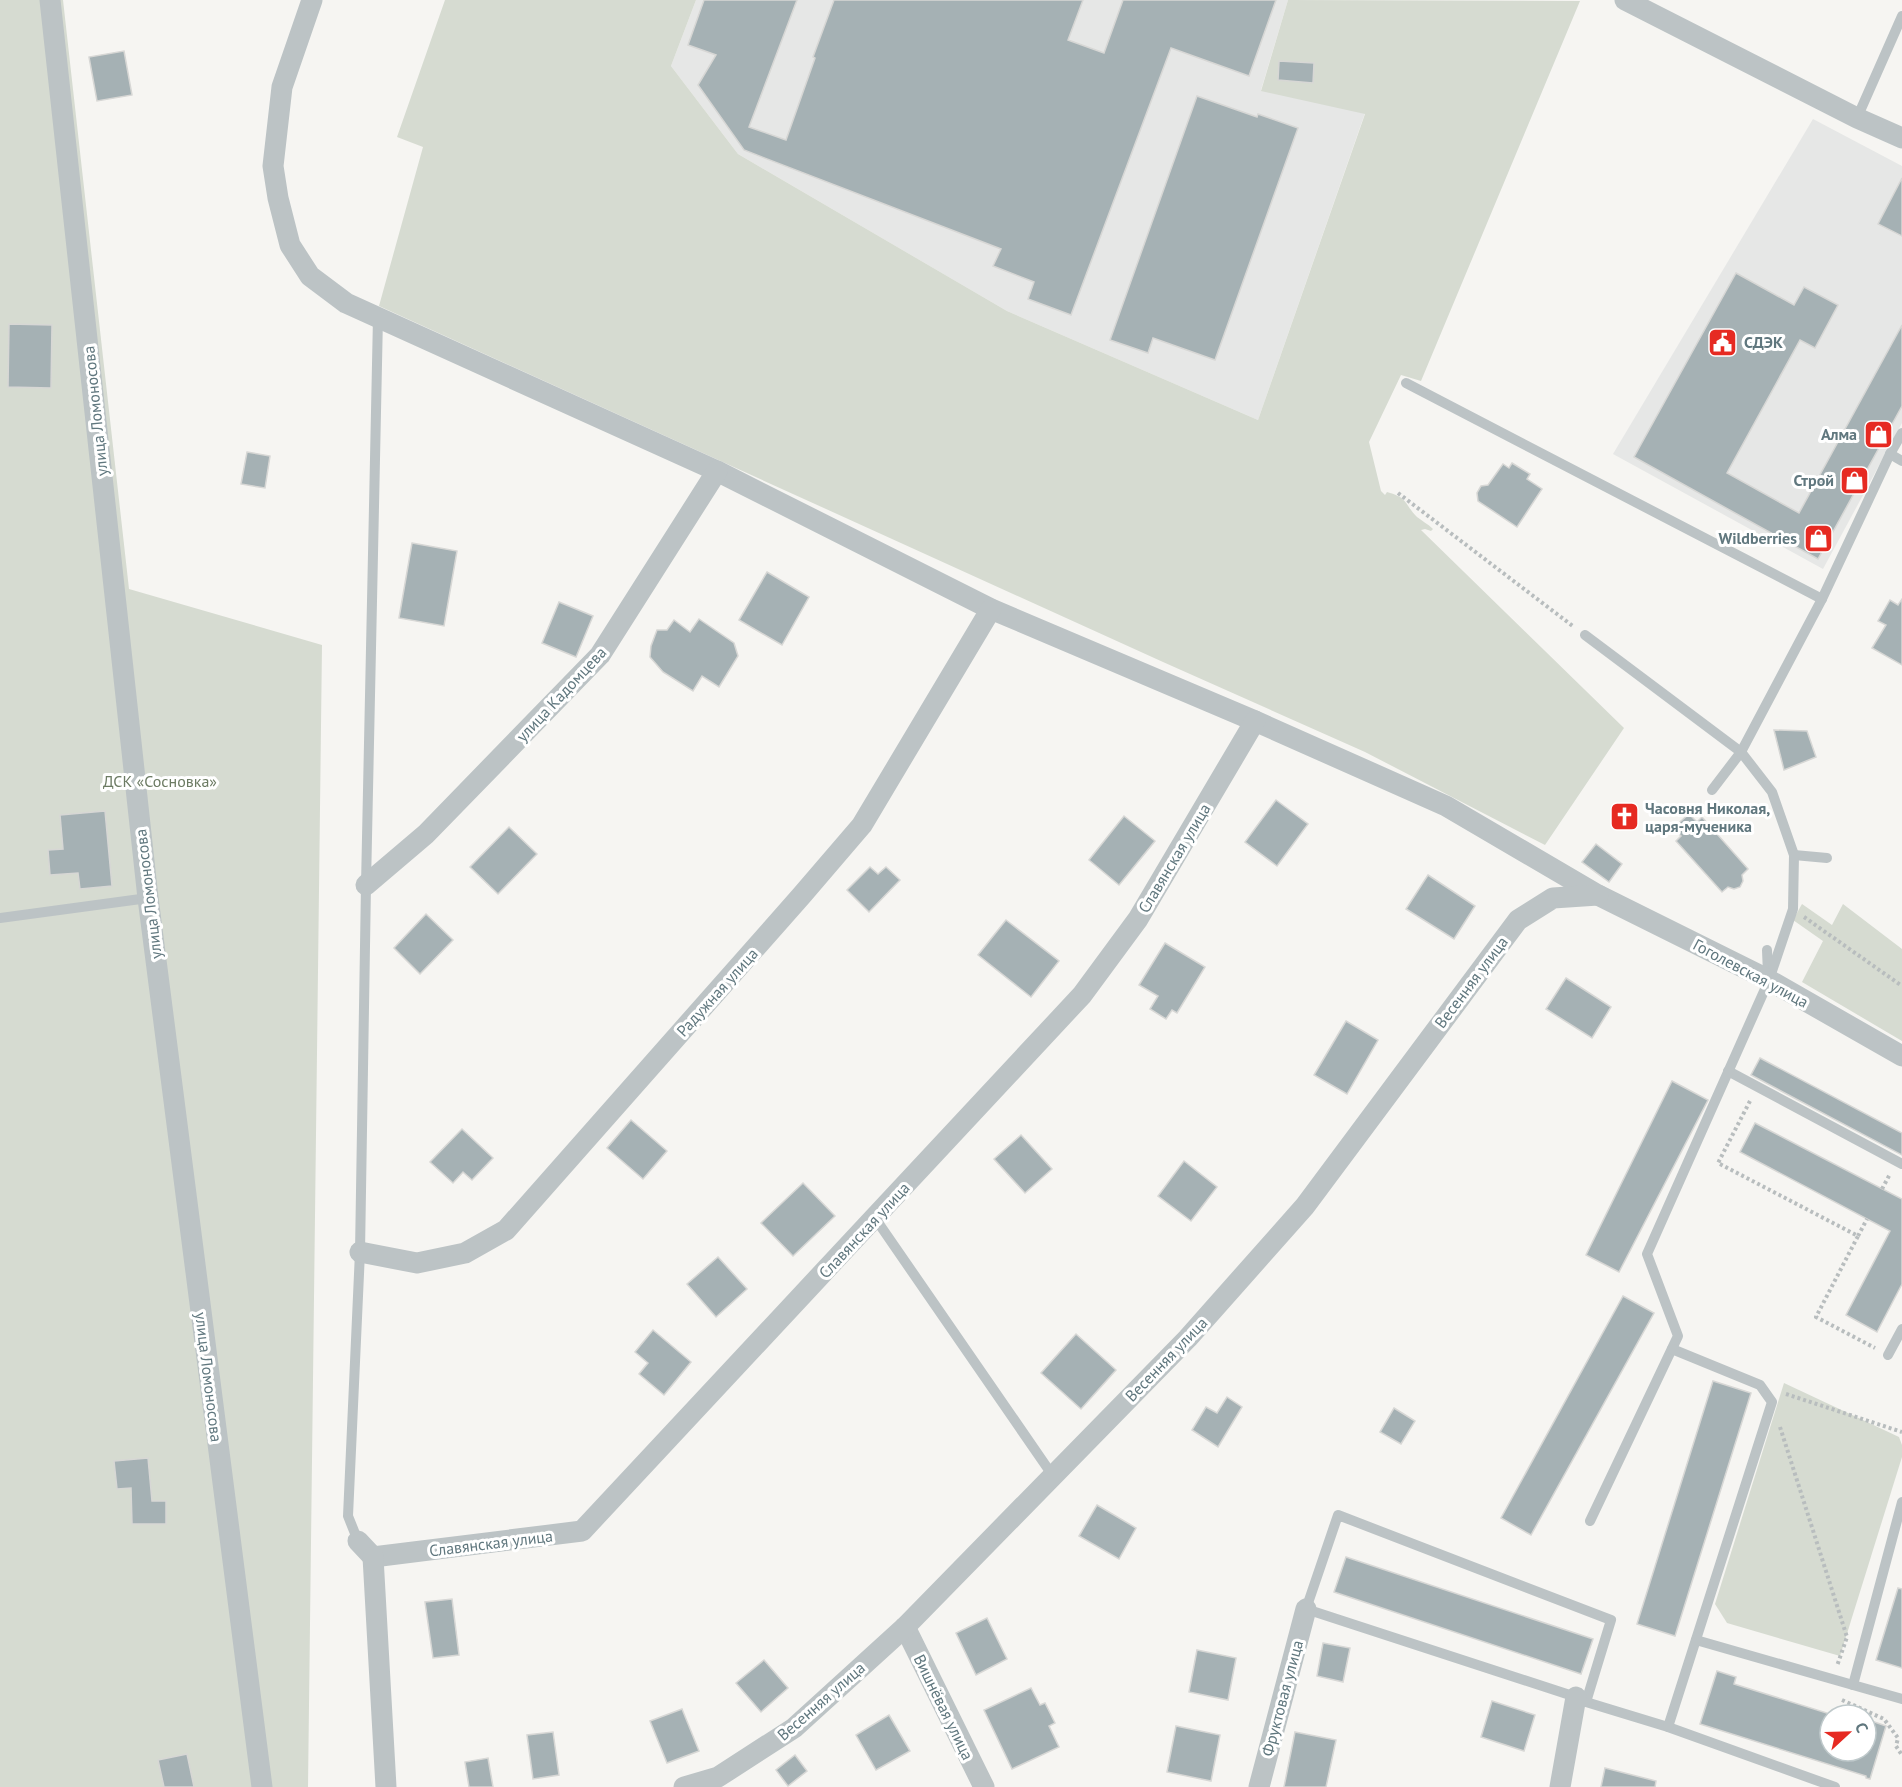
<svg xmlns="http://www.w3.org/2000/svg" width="1902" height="1787" font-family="'PT Sans',sans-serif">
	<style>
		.built { fill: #e6e7e6 }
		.green { fill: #d6dbd1 }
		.building { fill: #a5b1b4; stroke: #d7d7d5; stroke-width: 1.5 }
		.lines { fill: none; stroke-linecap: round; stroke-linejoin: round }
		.path { stroke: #b8bdbe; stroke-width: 4; stroke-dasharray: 3 3; stroke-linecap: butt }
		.lane { stroke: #bcc3c5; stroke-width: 10 }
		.street { stroke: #bcc3c5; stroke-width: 21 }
		.labels { text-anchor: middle; stroke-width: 6; stroke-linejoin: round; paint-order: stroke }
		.poi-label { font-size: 16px; font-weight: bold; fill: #60777e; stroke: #fff; text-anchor: end }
		.street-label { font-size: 16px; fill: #60777e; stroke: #fff }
		.park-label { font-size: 16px; fill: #6c7b63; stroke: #fff }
	</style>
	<rect width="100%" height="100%" fill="#f6f5f2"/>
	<!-- built -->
	<g class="built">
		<polygon points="696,0 1288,0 1261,90 1365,113 1258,420 1007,311 738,154 671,66"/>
		<polygon points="1813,119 1902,166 1902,423 1823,569 1613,454"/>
	</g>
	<!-- green -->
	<g class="green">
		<polygon points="0,0 63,0 129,589 322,645 308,1787 0,1787"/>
		<path d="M445,0H696L671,66L738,154L1007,311L1258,420L1365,114L1261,91L1288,0L1580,1L1421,381L1401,375L1369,442L1381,491L1385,495L1387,492C1409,498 1404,504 1417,517C1422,521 1428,524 1433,529L1431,531L1425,529L1421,530L1624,728L1545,845L1365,752L1163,662L379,306L423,147L397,137Z"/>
		<polygon points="1802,904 1832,925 1843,904 1902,949 1902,1041 1802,982 1823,941 1793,920"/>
		<polygon points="1784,1383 1899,1437 1902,1445 1902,1457 1840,1656 1727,1623 1715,1604"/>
	</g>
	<!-- building -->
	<g class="building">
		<polygon points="704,0 797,0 749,127 786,140 815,58 813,57 834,0 1083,0 1068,40 1104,53 1123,0 1276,0 1249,76 1171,48 1071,315 1028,299 1034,282 993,266 1001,249 744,150 698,85 716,55 688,45"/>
		<polygon points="124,51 132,95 97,101 89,57"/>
		<polygon points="1279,61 1314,63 1313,83 1278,80"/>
		<polygon points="1197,96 1257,117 1258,114 1298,128 1215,360 1153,338 1148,353 1110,340"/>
		<polygon points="1902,178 1902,236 1878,224"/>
		<polygon points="1736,273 1794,305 1804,287 1838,305 1815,348 1800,340 1727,473 1799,513 1902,325 1902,406 1818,559 1634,457"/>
		<polygon points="9,324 52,325 51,388 8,387"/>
		<polygon points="247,452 270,456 265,488 241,484"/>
		<polygon points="1512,463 1530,474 1527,479 1542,489 1517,527 1478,501 1477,493 1481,486 1488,485 1503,464 1509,468"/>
		<polygon points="412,543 457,551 444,626 399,618"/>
		<polygon points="767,572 809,597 782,645 739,620"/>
		<polygon points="1902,599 1902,665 1872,648 1886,625 1878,621 1890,600 1898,605"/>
		<polygon points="559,602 593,616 576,657 542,643"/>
		<polygon points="699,619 734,643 738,656 719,687 702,676 693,691 663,672 650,657 651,646 657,630 667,630 674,620 690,632"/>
		<polygon points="1774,730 1807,731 1816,757 1784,770"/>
		<polygon points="1276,800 1308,824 1277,866 1245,842"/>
		<polygon points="105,811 112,886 80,889 78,873 50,875 48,850 63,849 60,815"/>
		<polygon points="1689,814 1697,822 1702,817 1748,869 1742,875 1743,881 1740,887 1734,889 1728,887 1722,892 1676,841 1681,836 1673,828"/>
		<polygon points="1124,816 1155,841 1119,885 1089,860"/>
		<polygon points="509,827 537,854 498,894 470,867"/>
		<polygon points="1596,844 1622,864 1609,882 1582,862"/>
		<polygon points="870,867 878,874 886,867 900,880 869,912 847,890"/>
		<polygon points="1428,875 1475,906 1454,939 1406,909"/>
		<polygon points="426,914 453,940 420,974 394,948"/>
		<polygon points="1006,920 1059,961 1031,997 978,955"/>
		<polygon points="1165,943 1205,967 1177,1013 1172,1010 1166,1019 1150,1009 1158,996 1139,985"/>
		<polygon points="1566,978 1611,1007 1592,1038 1546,1009"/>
		<polygon points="1346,1021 1378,1040 1347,1094 1314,1075"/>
		<polygon points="1760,1058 1902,1133 1902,1155 1751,1075"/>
		<polygon points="1672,1081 1708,1100 1619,1272 1586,1255"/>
		<polygon points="631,1120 667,1151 643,1179 607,1148"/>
		<polygon points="1755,1123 1902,1199 1902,1284 1877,1332 1846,1315 1890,1231 1740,1152"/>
		<polygon points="462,1129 493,1158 472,1180 463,1172 453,1183 430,1162"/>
		<polygon points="1021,1135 1052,1169 1025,1193 994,1159"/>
		<polygon points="1184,1161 1217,1187 1191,1221 1158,1196"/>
		<polygon points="803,1183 835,1216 793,1256 761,1223"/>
		<polygon points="718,1257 747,1289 716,1317 687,1284"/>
		<polygon points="1623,1296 1654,1313 1531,1535 1501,1518"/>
		<polygon points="653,1330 691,1362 664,1395 639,1374 648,1363 635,1352"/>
		<polygon points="1076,1334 1116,1370 1081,1409 1041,1373"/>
		<polygon points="1713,1381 1751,1393 1675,1636 1637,1624"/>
		<polygon points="1227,1397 1242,1407 1218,1447 1192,1430 1206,1407 1217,1413"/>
		<polygon points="1394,1408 1415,1421 1401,1444 1380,1432"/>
		<polygon points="148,1458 152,1501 166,1501 166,1524 132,1524 131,1488 117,1489 114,1461"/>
		<polygon points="1097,1505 1136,1528 1119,1559 1079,1536"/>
		<polygon points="1346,1557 1593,1639 1581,1674 1334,1592"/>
		<polygon points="1898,1588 1902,1589 1902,1668 1876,1660"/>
		<polygon points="452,1599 459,1655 433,1658 425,1602"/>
		<polygon points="987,1618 1007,1659 976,1675 956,1633"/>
		<polygon points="1323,1643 1350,1648 1343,1682 1317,1676"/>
		<polygon points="1197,1650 1236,1658 1228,1700 1189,1692"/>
		<polygon points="764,1660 788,1688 761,1712 736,1683"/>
		<polygon points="1717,1671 1736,1677 1734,1684 1830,1714 1830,1751 1866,1751 1866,1719 1886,1726 1870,1779 1866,1778 1866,1776 1700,1724"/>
		<polygon points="1031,1688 1040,1705 1045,1703 1055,1723 1049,1726 1059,1747 1012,1769 984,1710"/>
		<polygon points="1492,1701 1535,1715 1524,1751 1481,1737"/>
		<polygon points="682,1709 699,1751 667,1763 650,1721"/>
		<polygon points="889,1715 910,1751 876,1770 856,1735"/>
		<polygon points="1176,1726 1220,1735 1211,1781 1167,1772"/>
		<polygon points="553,1732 559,1775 533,1779 527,1735"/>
		<polygon points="1295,1732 1336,1740 1326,1787 1284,1787"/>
		<polygon points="187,1754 194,1787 164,1787 158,1760"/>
		<polygon points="795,1755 807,1771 788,1786 776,1770"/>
		<polygon points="488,1758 493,1787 469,1787 465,1762"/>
		<polygon points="1605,1768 1656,1781 1655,1787 1601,1787"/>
	</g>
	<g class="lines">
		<!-- path -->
		<g class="path">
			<polyline points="1398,493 1574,627"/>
			<polyline points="1804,917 1902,986"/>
			<polyline points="1750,1101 1718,1163 1858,1236 1816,1317 1875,1348"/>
			<polyline points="1882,1189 1890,1174"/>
			<polyline points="1858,1236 1867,1219"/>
			<polyline points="1786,1394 1902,1432"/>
			<polyline points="1780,1427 1847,1637 1837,1666"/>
			<polyline points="1842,1700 1884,1719 1898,1738 1896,1746 1902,1755"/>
		</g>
		<!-- lane -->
		<g class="lane">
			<polyline points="1857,118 1902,16"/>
			<polyline points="1406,383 1822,599"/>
			<polyline points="1890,454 1902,461"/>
			<polyline points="1585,635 1741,752 1712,790"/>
			<polyline points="1794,855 1827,858"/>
			<polyline points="0,918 148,898"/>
			<polyline points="1767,950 1768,974"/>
			<polyline points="1728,1071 1902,1164"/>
			<polyline points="875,1218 1053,1476"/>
			<polyline points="1888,1355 1902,1329"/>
			<polyline points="1902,1502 1853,1685 1902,1699"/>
			<polyline points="1590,1521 1678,1336 1647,1254 1769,980 1793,909 1794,855 1772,792 1741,752 1822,599 1890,454 1902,433"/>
			<polyline points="358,1541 348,1516 360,1252 366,885 378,317"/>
			<polyline points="1696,1640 1853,1685"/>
			<polyline points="1586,1702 1611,1620 1338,1515 1306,1609 1576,1697 1586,1702 1668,1727 1835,1787"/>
			<polyline points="1668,1727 1772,1402 1760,1385 1672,1349"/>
		</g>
		<!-- street -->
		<g class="street">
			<polyline points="50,0 148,898 262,1787"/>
			<polyline points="312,0 282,87 273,166 278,198 290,245 310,276 346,303 717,471 991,609 1255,721 1446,806 1598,895 1769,980 1902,1056"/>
			<polyline points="1625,0 1857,118 1902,138"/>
			<polyline points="366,885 426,834 600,655 717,471"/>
			<polyline points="360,1252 417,1263 465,1253 506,1230 802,895 862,825 991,609"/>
			<polyline points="358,1541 373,1557 582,1531 1082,995 1138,919 1255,721"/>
			<polyline points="373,1557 386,1787"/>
			<polyline points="905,1627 984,1787"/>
			<polyline points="684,1787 718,1777 794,1728 905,1627 1188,1338 1305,1206 1518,920 1553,898 1598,895"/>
			<polyline points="1259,1787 1306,1609"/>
			<polyline points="1560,1787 1576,1697"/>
		</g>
	</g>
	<!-- icons -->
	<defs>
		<symbol id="civic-square" viewBox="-11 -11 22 22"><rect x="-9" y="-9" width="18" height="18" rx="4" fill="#e62a22" stroke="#fff"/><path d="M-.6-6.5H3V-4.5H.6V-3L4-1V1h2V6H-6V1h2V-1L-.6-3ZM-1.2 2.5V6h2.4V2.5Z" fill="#fff"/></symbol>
		<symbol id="shop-square" viewBox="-11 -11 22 22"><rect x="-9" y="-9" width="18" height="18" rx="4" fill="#e62a22" stroke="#fff"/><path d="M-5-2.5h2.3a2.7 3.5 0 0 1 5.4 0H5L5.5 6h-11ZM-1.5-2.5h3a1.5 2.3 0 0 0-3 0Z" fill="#fff"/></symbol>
		<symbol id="church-square" viewBox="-11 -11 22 22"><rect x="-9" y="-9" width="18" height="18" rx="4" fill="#e62a22" stroke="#fff"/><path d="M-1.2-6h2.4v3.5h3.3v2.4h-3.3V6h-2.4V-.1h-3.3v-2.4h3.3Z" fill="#fff"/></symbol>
	</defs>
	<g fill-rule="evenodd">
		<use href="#civic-square" x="1706" y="326" width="33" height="33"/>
		<use href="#shop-square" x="1862" y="418" width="33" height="33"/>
		<use href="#shop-square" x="1838" y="464" width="33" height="33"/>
		<use href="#shop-square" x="1802" y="522" width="33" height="33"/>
		<use href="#church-square" x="1608" y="800" width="33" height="33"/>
	</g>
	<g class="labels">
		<!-- poi labels -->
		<g class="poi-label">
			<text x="1744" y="348" text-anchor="start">СДЭК</text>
			<text x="1857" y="440">Алма</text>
			<text x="1834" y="486">Строй</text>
			<text x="1797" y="544">Wildberries</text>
			<text x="1645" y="814" text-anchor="start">Часовня Николая,<tspan x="1645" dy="18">царя-мученика</tspan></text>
		</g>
		<!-- street labels -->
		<g class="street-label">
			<text transform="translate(95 411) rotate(-96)" y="6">улица Ломоносова</text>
			<text transform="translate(561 694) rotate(-47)" y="6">улица Кадомцева</text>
			<text transform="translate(1174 858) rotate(-59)" y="6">Славянская улица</text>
			<text transform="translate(148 894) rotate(-97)" y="6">улица Ломоносова</text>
			<text transform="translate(1751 973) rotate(28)" y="6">Гоголевская улица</text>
			<text transform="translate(1471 982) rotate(-53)" y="6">Весенняя улица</text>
			<text transform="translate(717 992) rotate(-48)" y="6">Радужная улица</text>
			<text transform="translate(864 1230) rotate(-47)" y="6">Славянская улица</text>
			<text transform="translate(1166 1359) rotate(-46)" y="6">Весенняя улица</text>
			<text transform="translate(209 1377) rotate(83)" y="6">улица Ломоносова</text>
			<text transform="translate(491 1543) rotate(-7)" y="6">Славянская улица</text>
			<text transform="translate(1282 1698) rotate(-75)" y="6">Фруктовая улица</text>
			<text transform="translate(821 1701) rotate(-41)" y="6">Весенняя улица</text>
			<text transform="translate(944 1707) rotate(64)" y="6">Вишнёвая улица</text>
		</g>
		<!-- park labels -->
		<g class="park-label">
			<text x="160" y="787">ДСК «Сосновка»</text>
		</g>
	</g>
	<!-- north arrow -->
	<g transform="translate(1848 1733) rotate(68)"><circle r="28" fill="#ffffff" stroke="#bfc9cb" stroke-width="1.5"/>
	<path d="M0-4.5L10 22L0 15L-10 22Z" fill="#e62a22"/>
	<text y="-9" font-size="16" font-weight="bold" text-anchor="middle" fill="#60777e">С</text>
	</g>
</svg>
